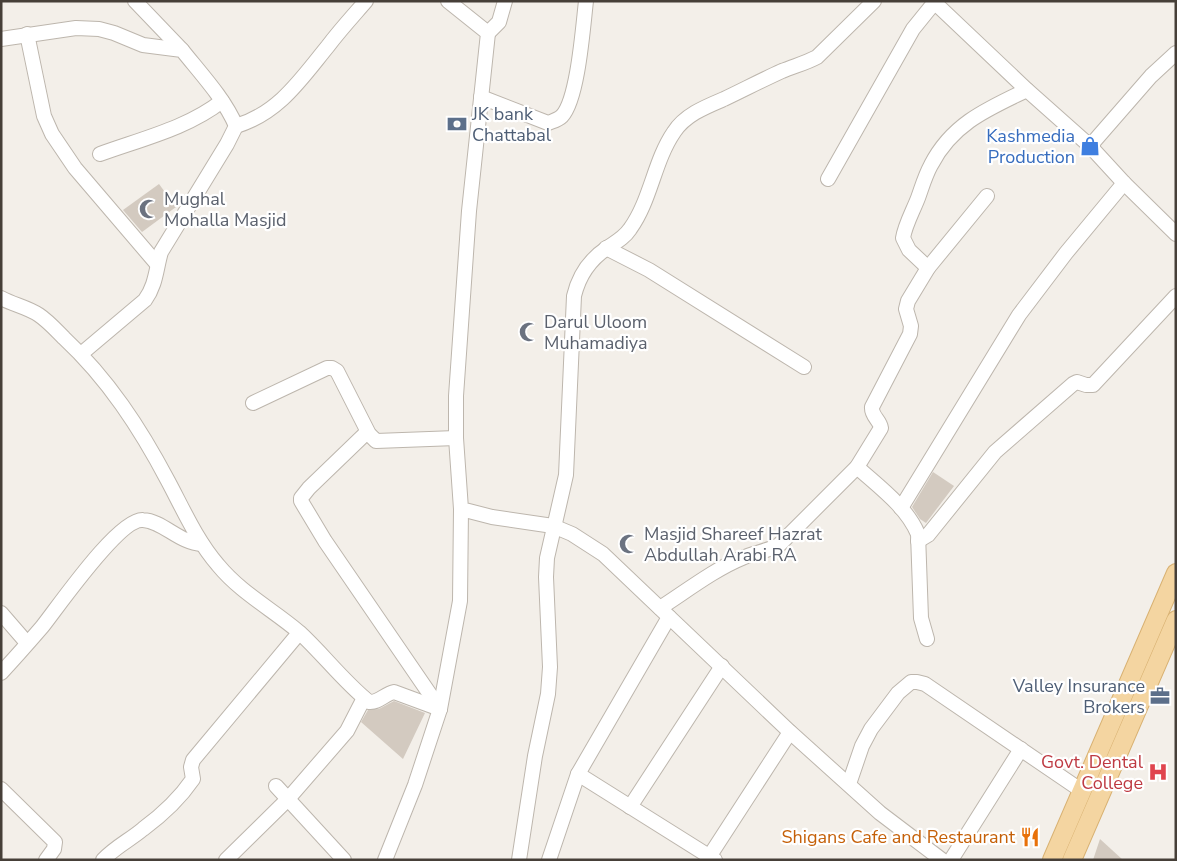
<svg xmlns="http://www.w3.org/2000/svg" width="1177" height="861" font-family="'Nunito Sans',sans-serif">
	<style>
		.building { fill: #d3cac0 }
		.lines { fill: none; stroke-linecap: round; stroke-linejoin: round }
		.minor-casing { stroke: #bdb6ad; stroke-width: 16 }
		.major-casing { stroke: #d8b172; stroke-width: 20 }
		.minor { stroke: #fff; stroke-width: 14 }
		.major { stroke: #f4d5a1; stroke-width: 18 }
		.labels { text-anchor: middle; stroke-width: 4.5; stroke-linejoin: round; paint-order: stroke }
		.service-label { font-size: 18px; fill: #4e5e75; stroke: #fff; text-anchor: start }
		.shop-label { font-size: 18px; fill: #366cbe; stroke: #fff; text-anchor: end }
		.worship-label { font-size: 18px; fill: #5b616d; stroke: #fff; text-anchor: start }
		.health-label { font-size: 18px; fill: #be3a42; stroke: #fff; text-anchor: end }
		.food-label { font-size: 18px; fill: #c56008; stroke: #fff; text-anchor: end }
	</style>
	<rect width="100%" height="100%" fill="#f3efe9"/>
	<!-- building -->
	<g class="building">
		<polygon points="159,184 176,207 142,232 123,210"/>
		<polygon points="933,472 954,486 926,523 920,519 912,507"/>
		<polygon points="394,701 425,713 403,759 361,722 368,710 379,709"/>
		<polygon points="1100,839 1123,860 1093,860"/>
	</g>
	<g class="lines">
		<defs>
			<g id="minor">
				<polyline points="135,1 182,50"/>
				<polyline points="448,1 488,33 469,211 456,396 456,438 461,509 492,517 553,526 572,534 603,554 790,732 880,813 942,860"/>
				<polyline points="933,1 1027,90 1090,146 1124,183 1176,234"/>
				<polyline points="488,33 499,22 505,1"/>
				<polyline points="27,34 44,116 52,134 75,168 157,264"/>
				<path d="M1,39L76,28L99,29L114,33L143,45L182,50C201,74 224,98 236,126C279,113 301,79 328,46C340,30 353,16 366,1"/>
				<path d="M481,97L548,123C553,121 558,120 562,116C578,99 583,26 586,1"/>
				<polyline points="1090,146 1151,76 1176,53"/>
				<path d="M100,154C141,139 188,128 222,101"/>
				<polyline points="828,179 913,29 934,3"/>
				<polyline points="606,248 649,270 804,367"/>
				<path d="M928,268L909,250L903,238C905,225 913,211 918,198C922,187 925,176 931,165C952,124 987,109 1027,90"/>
				<path d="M1,298C14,305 27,307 39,315C48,321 56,330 64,338C108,379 140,428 168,481C183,509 197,541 218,565C241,593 272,609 299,632C323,654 343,681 369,702C378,703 385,694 394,692L440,709"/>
				<path d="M81,354L145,300C156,285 156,269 161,252L227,144L236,126"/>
				<polyline points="253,403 327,368 332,368 337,371 369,434 376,441 456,438"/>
				<polyline points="369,434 364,435 309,488 301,498 301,501 325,541 440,709"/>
				<path d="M857,467C879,487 906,506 918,534L921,618L927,639"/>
				<polyline points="901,508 1019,315 1066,253 1124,183"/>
				<polyline points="918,541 928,535 995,452 1073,384 1077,382 1086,385 1093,385 1176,296"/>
				<path d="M660,608C685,592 715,569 742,558C754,553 767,551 779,545L857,467L881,428C880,420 871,416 872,407L910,334L911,326L906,309L908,301L928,268L987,196"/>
				<polyline points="1,613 27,643"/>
				<path d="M1,673C15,658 29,642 42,627C58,607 119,518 143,520C163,521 179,543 202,544"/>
				<polyline points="578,774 715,860"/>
				<polyline points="849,784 862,746 871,729 898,693 911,682 917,682 925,684 1082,791"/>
				<polyline points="276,786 344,860"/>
				<polyline points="1,789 55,842 54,849 46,860"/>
				<polyline points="630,807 722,666"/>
				<path d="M103,860C115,847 130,840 143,829C162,815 180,798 193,779L191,767L193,760L299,633"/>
				<polyline points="226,860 288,799 347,731 364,698"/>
				<polyline points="385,860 415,785 440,709 460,601 461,509"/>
				<path d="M519,860L535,756L548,694L550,667L546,577L547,558L566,475L574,296C579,275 589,260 607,248C616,242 624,238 630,229C651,200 654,161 674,132C685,115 705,107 724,99C743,90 762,80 782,71C794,66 806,63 817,57L874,1"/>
				<polyline points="549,860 578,774 669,617"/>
				<polyline points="707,860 790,732"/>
				<polyline points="951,860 1021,749"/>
			</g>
			<g id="major">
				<polyline points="1052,860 1176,573"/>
				<polyline points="1072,860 1176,620"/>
			</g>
		</defs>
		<!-- minor casing -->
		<use href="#minor" class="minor-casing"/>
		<!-- major casing -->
		<use href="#major" class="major-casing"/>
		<!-- minor -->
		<use href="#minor" class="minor"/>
		<!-- major -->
		<use href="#major" class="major"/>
	</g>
	<!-- icons -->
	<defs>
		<symbol id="bank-bare" viewBox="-9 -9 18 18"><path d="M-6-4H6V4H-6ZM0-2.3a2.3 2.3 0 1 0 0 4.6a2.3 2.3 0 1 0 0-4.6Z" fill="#5c6f8a" stroke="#fff" stroke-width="2.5" paint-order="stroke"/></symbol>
		<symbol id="shop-bare" viewBox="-9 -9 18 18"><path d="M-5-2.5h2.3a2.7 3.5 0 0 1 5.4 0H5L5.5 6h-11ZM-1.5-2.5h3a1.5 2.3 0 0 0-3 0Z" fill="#3f7fe0" stroke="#fff" stroke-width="2.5" paint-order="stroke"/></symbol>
		<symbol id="mosque-bare" viewBox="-9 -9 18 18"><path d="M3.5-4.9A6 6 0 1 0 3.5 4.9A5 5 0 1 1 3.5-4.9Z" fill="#6b7280" stroke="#fff" stroke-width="2.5" paint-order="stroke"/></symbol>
		<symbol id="office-bare" viewBox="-9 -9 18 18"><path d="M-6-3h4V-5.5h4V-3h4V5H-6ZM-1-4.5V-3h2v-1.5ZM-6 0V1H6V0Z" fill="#5c6f8a" stroke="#fff" stroke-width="2.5" paint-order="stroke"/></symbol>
		<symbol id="hospital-bare" viewBox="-9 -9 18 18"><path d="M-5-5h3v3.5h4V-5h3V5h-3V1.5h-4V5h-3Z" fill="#e0444e" stroke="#fff" stroke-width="2.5" paint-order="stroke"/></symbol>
		<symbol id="restaurant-bare" viewBox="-9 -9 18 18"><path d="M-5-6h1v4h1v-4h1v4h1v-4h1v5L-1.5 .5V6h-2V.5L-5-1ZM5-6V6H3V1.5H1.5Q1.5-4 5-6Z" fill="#e8710a" stroke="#fff" stroke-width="2.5" paint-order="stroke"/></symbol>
	</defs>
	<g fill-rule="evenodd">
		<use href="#bank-bare" x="443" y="110" width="28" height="28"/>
		<use href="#shop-bare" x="1076" y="132" width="28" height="28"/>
		<use href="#mosque-bare" x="135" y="195" width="28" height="28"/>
		<use href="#mosque-bare" x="515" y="318" width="28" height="28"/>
		<use href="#mosque-bare" x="615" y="530" width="28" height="28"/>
		<use href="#office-bare" x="1146" y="682" width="28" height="28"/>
		<use href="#hospital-bare" x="1144" y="758" width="28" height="28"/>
		<use href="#restaurant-bare" x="1016" y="823" width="28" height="28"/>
	</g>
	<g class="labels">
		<!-- service labels -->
		<g class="service-label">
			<text x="472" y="120">JK bank<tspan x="472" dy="21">Chattabal</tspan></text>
			<text x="1145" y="692" text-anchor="end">Valley Insurance<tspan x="1145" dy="21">Brokers</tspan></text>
		</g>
		<!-- shop labels -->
		<g class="shop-label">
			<text x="1075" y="142">Kashmedia<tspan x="1075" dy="21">Production</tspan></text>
		</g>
		<!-- worship labels -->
		<g class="worship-label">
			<text x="164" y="205">Mughal<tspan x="164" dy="21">Mohalla Masjid</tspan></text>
			<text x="544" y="328">Darul Uloom<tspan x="544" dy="21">Muhamadiya</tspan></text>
			<text x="644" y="540">Masjid Shareef Hazrat<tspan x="644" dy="21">Abdullah Arabi RA</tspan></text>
		</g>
		<!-- health labels -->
		<g class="health-label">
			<text x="1143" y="768">Govt. Dental<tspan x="1143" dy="21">College</tspan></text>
		</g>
		<!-- food labels -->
		<g class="food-label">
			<text x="1015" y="843">Shigans Cafe and Restaurant</text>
		</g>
	</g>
	<!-- border -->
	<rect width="1177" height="861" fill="none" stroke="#463f38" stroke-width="5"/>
</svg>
